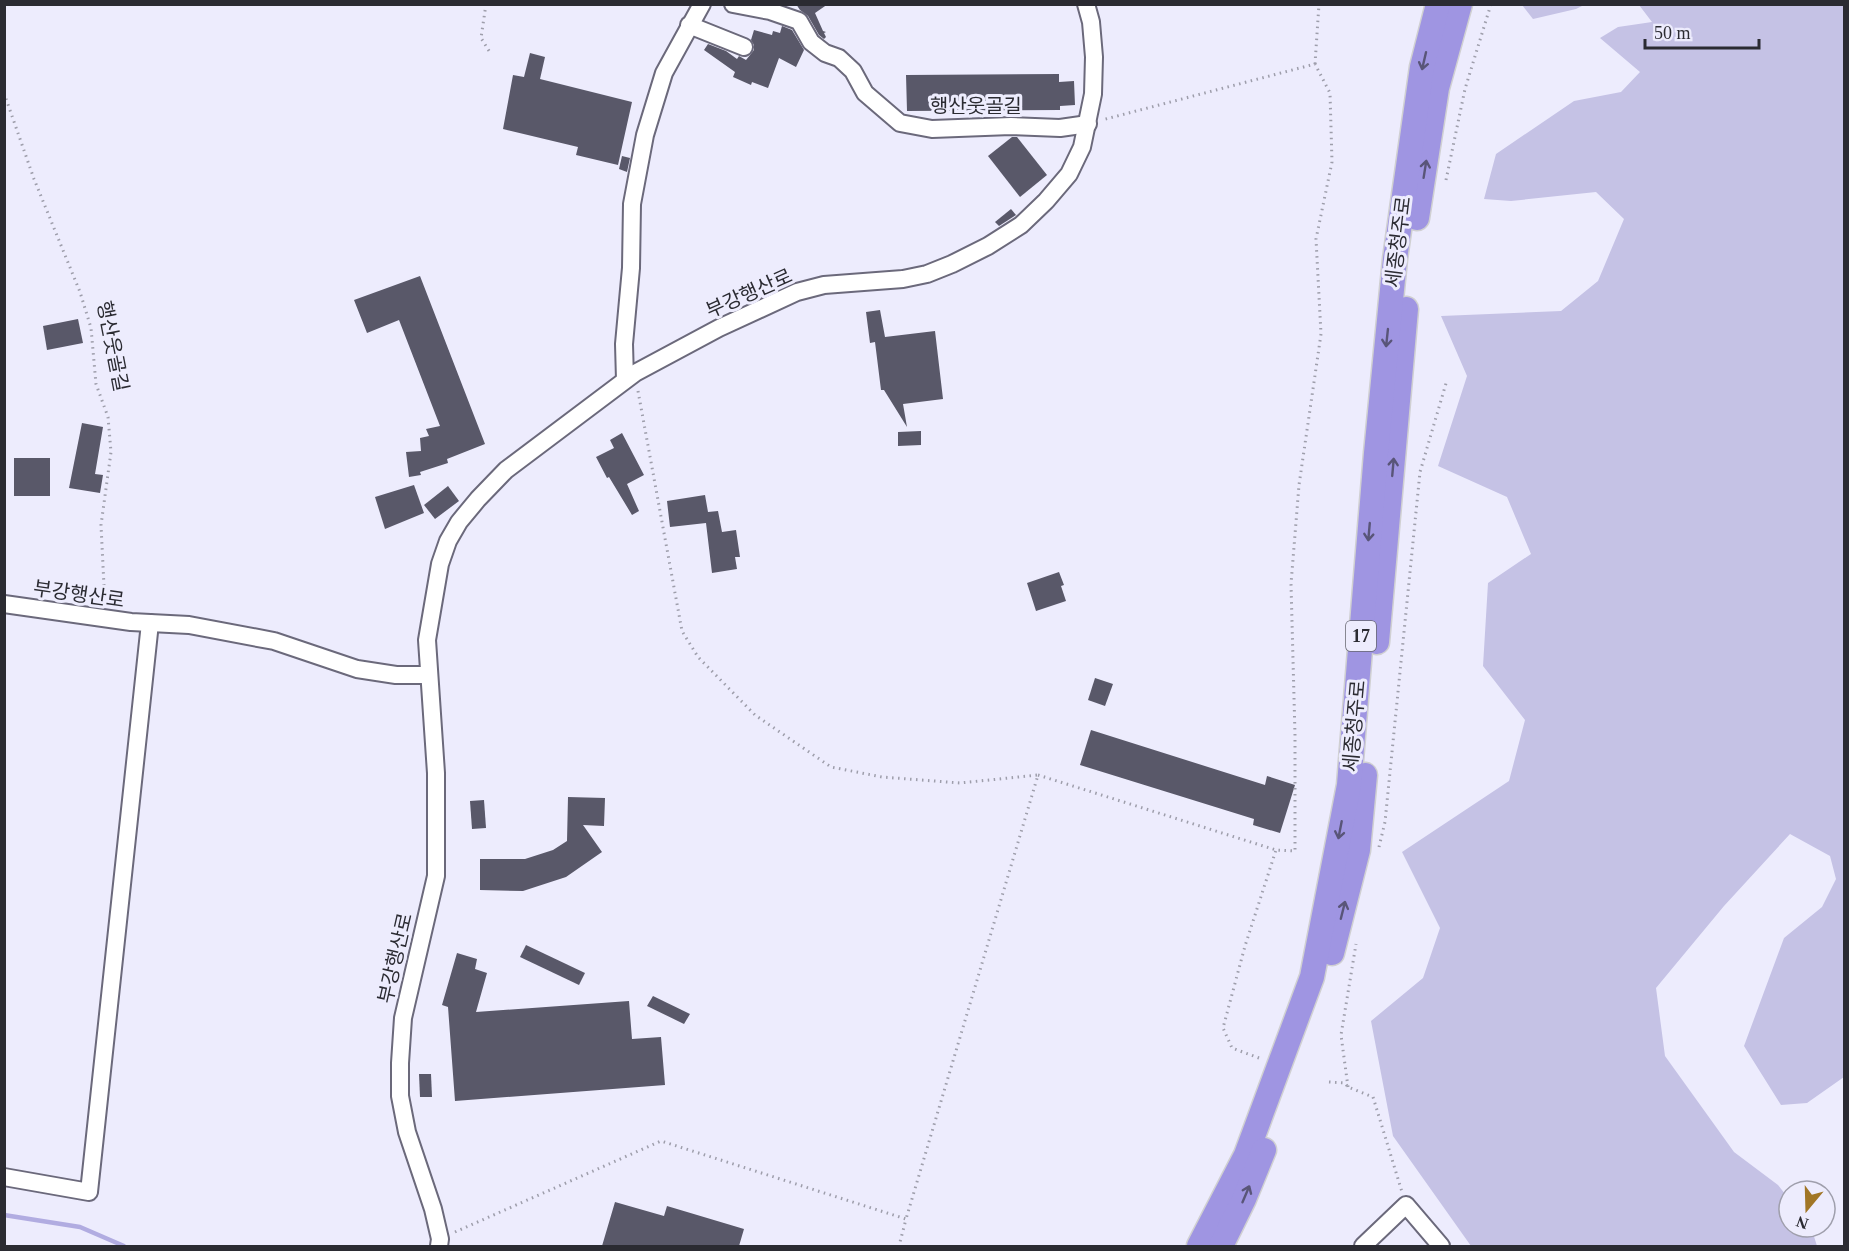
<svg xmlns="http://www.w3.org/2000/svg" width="1849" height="1251" font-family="'Times New Roman','Noto Sans KR',serif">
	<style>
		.green { fill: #c5c2e5 }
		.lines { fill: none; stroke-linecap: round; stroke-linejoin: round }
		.stream { stroke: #b1ace1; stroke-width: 4.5 }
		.building { fill: #595869 }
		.minor-casing { stroke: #6b697b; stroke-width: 20 }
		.highway-casing { stroke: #d0d0d2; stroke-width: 27 }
		.path { stroke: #9e9eab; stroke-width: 3; stroke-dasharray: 1.5 4.5; stroke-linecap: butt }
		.minor { stroke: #fff; stroke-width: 16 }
		.highway { stroke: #9f95e2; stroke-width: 24 }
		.oneway { stroke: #595578 }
		.labels { text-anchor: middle; stroke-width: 6; stroke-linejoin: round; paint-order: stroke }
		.shield { fill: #edecfd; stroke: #65656f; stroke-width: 1.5 }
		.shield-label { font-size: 18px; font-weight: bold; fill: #2b2b32 }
		.street-label { font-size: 20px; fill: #2b2b32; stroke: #edecfd }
	</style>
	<rect width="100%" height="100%" fill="#edecfd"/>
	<!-- green -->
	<g class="green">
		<polygon points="1522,5 1584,5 1576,9 1533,19"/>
		<polygon points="1639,5 1844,5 1844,1077 1807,1103 1781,1105 1744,1046 1784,938 1822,907 1836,879 1830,856 1790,834 1724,906 1656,988 1665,1056 1734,1152 1778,1185 1789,1199 1789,1227 1811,1227 1817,1246 1471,1246 1393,1136 1371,1021 1423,978 1440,928 1402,852 1509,781 1525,720 1483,666 1488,583 1531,554 1507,497 1438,466 1467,376 1441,316 1561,311 1598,281 1624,219 1596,192 1511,201 1484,199 1496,154 1574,101 1621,92 1640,72 1600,38 1618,27 1652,22"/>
	</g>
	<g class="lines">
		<!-- stream -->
		<polyline class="stream" points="4,1215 80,1227 124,1246"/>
	</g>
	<!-- building -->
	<g class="building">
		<polygon points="796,4 828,4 815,13 823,31 826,32 824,33 826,37 824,39 819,35 808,16 800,10"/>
		<polygon points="782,26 792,30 804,50 796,67 779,58 768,88 752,82 751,85 733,77 735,72 704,50 708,44 726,51 737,59 739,56 746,60 754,50 754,45 751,40 754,30 772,35 773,31 780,33"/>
		<polygon points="530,53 545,57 540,79 632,102 618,165 576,155 578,147 503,129 513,75 524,77"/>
		<polygon points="1059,74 1059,82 1074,81 1075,105 1060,106 1060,110 907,111 906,75"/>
		<polygon points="1012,137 1017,137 1047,175 1020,197 988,156"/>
		<polygon points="622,156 630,158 627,172 619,169"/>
		<polygon points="1011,209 1016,215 999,226 995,222"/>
		<polygon points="420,276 485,444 447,459 448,463 420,472 421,475 409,477 406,452 421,451 420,438 429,436 426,429 440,426 399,320 367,333 354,300"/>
		<polygon points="880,310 885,337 935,331 943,399 903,404 907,427 884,390 881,390 875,342 870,343 866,312"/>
		<polygon points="78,319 83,343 47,350 43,326"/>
		<polygon points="82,423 103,427 95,474 103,475 100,493 69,488"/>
		<polygon points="921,431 921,445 898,446 898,432"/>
		<polygon points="622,433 644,475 627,484 639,511 632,515 609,477 607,478 596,457 614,448 610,440"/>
		<rect x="14" y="458" width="36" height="38"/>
		<polygon points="414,485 424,513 385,529 375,497"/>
		<polygon points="448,486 459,501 435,519 424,505"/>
		<polygon points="705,495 708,512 718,511 722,532 736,530 740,557 735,557 737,569 712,573 706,523 670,527 667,501"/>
		<polygon points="1059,572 1064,585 1061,586 1066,601 1036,611 1027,583"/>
		<polygon points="1095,678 1113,684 1105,706 1088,700"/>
		<polygon points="1091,730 1265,785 1267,776 1295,785 1280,833 1253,825 1254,819 1080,765"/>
		<polygon points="568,797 605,798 604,826 583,825 602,852 566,877 523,891 480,890 480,859 525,859 553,850 567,841"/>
		<polygon points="484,800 486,828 472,829 470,801"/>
		<polygon points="526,945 585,973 579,985 520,957"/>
		<polygon points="457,953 477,959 475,969 487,973 476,1012 629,1001 632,1039 661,1037 665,1085 455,1101 448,1007 442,1005"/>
		<polygon points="653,996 690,1014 684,1024 647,1006"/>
		<polygon points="419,1074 431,1074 432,1097 420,1097"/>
		<polygon points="615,1202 664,1216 667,1206 744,1229 739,1246 602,1246"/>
	</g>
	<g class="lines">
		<defs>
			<g id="minor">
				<polyline points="733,4 770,11 799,21 811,42 825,53 839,58 853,71 865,93 900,123 932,129 1011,126 1060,128 1088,124"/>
				<polyline points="689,25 744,47"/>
				<polyline points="625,380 624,344 631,268 632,204 645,135 664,73 702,4"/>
				<polyline points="4,604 131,622 189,625 274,641 357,669 396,675 428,675"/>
				<polyline points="4,1177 89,1192 150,623"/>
				<polyline points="439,1246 440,1239 433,1209 407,1132 400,1096 400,1063 403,1018 436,876 436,773 427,640 440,564 448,541 459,522 478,499 506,470 635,373 719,328 797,292 824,285 903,279 927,274 952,264 988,246 1021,225 1046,201 1069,174 1082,147 1093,94 1094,57 1091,22 1086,4"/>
				<polyline points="1363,1246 1406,1205 1441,1246"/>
			</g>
			<g id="highway">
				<polyline points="1417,218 1437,88 1460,4"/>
				<polyline points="1377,642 1406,309"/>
				<polyline points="1332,953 1358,850 1365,775"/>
				<polyline points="1199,1246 1246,1155 1312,977 1349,785 1376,453 1395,259 1422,67 1438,4"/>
				<polyline points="1221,1246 1244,1199 1264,1150"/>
			</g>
		</defs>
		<!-- minor casing -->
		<use href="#minor" class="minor-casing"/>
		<!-- highway casing -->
		<use href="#highway" class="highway-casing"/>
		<!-- path -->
		<g class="path">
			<polyline points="486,4 481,38 491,54"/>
			<polyline points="1315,64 1319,4"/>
			<polyline points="4,93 34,179 80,292 91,328 96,384 108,417 111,452 101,525 104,586 108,603"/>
			<polyline points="1446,180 1465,89 1491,4"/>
			<polyline points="638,391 682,631 698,657 755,715 831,767 882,777 960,783 1038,775 906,1219"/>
			<polyline points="1038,775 1276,850 1295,851 1295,735 1291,584 1299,485 1321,334 1316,239 1332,162 1330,93 1315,64 1102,120"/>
			<polyline points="1379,847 1385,822 1420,472 1447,380"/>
			<polyline points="1259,1058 1232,1048 1223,1028 1245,946 1276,850"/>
			<polyline points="1329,1082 1345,1083 1348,1087 1373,1097 1402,1192"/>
			<polyline points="1348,1087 1341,1035 1356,944"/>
			<polyline points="455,1232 661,1141 906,1219 899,1246"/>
		</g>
		<!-- minor -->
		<use href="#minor" class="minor"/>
		<!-- highway -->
		<use href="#highway" class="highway"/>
	</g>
	<!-- one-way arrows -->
	<defs><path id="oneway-shaft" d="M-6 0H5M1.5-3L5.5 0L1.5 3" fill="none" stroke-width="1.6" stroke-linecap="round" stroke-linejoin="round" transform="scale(1.5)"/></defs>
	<g class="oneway">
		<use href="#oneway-shaft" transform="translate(1424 61) rotate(103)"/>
		<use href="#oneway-shaft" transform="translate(1425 169) rotate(-81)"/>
		<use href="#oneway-shaft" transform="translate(1387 338) rotate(96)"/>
		<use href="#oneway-shaft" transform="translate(1393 467) rotate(-85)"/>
		<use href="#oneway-shaft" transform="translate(1369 532) rotate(95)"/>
		<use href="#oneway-shaft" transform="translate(1340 830) rotate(101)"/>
		<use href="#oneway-shaft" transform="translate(1343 910) rotate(-76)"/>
		<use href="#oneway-shaft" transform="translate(1246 1194) rotate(-67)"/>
	</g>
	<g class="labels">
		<!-- shield labels -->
		<rect class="shield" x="1346" y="621" width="30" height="30" rx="4.5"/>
		<g class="shield-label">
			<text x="1361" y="642">17</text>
		</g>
		<!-- street labels -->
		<g class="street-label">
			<text x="976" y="113">행산웃골길</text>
			<text transform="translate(1398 242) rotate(-83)" y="7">세종청주로</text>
			<text transform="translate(749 293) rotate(-24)" y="7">부강행산로</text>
			<text transform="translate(113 346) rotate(79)" y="7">행산웃골길</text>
			<text transform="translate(79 594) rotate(8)" y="7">부강행산로</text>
			<text transform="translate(1354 726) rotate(-85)" y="7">세종청주로</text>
			<text transform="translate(395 958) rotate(-77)" y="7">부강행산로</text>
		</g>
	</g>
	<!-- border -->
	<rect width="1849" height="1251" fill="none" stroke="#2b2b32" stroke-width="12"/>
	<!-- north arrow -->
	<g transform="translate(1807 1209) rotate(199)"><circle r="28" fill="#edecfd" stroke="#9f9fac" stroke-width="1.5"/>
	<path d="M0-4.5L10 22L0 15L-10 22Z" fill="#a17626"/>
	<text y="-9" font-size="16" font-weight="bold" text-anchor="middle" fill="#2b2b32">N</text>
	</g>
	<!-- scale -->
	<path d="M1645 39v9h114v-9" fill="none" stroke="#2b2b32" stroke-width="3"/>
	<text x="1654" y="39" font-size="18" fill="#2b2b32" stroke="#edecfd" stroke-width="4.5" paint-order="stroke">50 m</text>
</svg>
